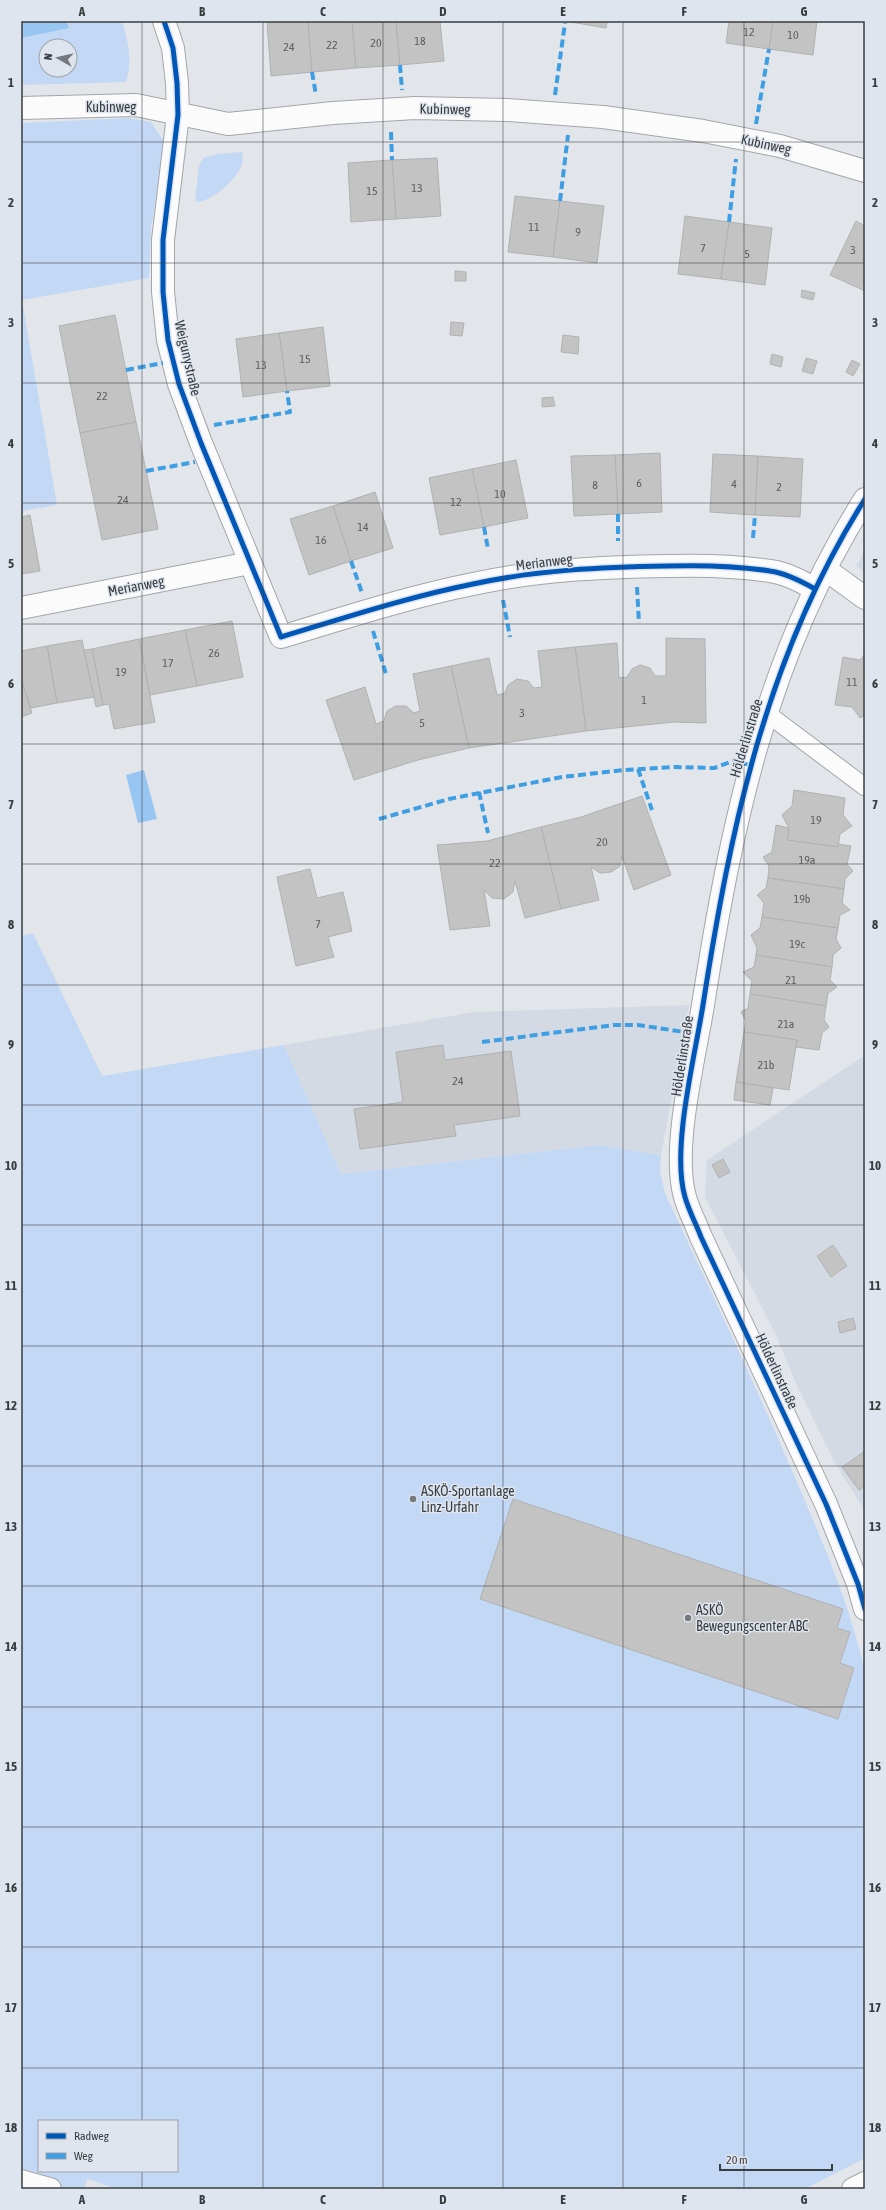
<svg xmlns="http://www.w3.org/2000/svg" width="886" height="2210" font-family="'Asap Condensed',sans-serif">
	<style>
		.built { fill: #d3dae4 }
		.green { fill: #c3d8f4; fill-rule: evenodd }
		.water { fill: #98c6f2 }
		.building { fill: #c3c3c4; stroke: #b0b1b2 }
		.lines { fill: none; stroke-linecap: round; stroke-linejoin: round }
		.lane-casing { stroke: #a3a6a9; stroke-width: 19 }
		.street-casing { stroke: #a3a6a9; stroke-width: 24 }
		.secondary-casing { stroke: #a3a6a9; stroke-width: 24 }
		.lane { stroke: #fbfbfc; stroke-width: 17 }
		.street { stroke: #fbfbfc; stroke-width: 22 }
		.secondary { stroke: #fbfbfc; stroke-width: 22 }
		.quiet { stroke: #3e9ee3; stroke-width: 4; stroke-dasharray: 8 4; stroke-linecap: butt }
		.cycleway-casing { stroke: #dfe5ee; stroke-width: 8 }
		.cycleway { stroke: #0057b8; stroke-width: 5 }
		.grid { fill: none; stroke: #3a3d40; stroke-width: 1; stroke-opacity: 0.55 }
		.poi-dot { fill: #75787c; stroke: #dfe5ee; stroke-width: 1.5 }
		.labels { text-anchor: middle; stroke-width: 3; stroke-linejoin: round; paint-order: stroke }
		.number-label { font-size: 12px; fill: #5c5e61 }
		.street-label { font-size: 14px; fill: #3a3d40; stroke: #dfe5ee }
		.poi-label { font-size: 14px; fill: #3a3d40; stroke: #dfe5ee; text-anchor: start }
		.neatline { fill: none; stroke: #3a3d40; stroke-width: 1.5 }
		.grid-label { font-size: 13px; text-anchor: middle; font-weight: bold; fill: #3a3d40 }
	</style>
	<rect width="100%" height="100%" fill="#e2e6ea"/>
	<!-- built -->
	<g class="built">
		<polygon points="865,550 865,573 856,566"/>
		<polygon points="689,1005 661,1155 599,1145 341,1174 284,1045 474,1012"/>
		<polygon points="865,1055 865,1511 835,1463 798,1388 775,1333 705,1197 707,1160"/>
	</g>
	<!-- green -->
	<g class="green">
		<path d="M21,21H122C128,42 133,60 126,82L21,85ZM46,46H70V70H46Z"/>
		<polygon points="128,118 151,122 163,140 163,154 151,229 149,278 22,300 57,505 21,511 21,123"/>
		<path d="M242,152C242,155 243,159 243,161C239,178 213,201 197,202L195,199L199,166L203,158L217,154Z"/>
		<path d="M33,933L102,1076L284,1045L341,1174L599,1145L661,1155L660,1172L665,1193C708,1286 753,1379 793,1473C821,1538 849,1602 865,1671V2158L805,2189H116L88,2179L83,2189H21V936ZM39,2121H177V2171H39Z"/>
	</g>
	<!-- water -->
	<g class="water">
		<polygon points="21,21 66,21 69,28 21,38"/>
		<polygon points="144,770 157,819 138,823 126,775"/>
	</g>
	<!-- building -->
	<g class="building">
		<polygon points="267,21 308,21 312,72 271,76"/>
		<polygon points="308,21 352,21 356,68 312,72"/>
		<polygon points="352,21 396,21 400,65 356,68"/>
		<polygon points="396,21 440,21 444,61 400,65"/>
		<polygon points="565,21 607,21 606,28"/>
		<polygon points="729,21 773,21 769,49 726,43"/>
		<polygon points="773,21 817,21 813,55 769,49"/>
		<polygon points="437,158 441,216 396,219 392,160"/>
		<polygon points="392,160 396,219 351,222 348,163"/>
		<polygon points="515,196 560,201 553,257 508,252"/>
		<polygon points="560,201 604,206 597,263 553,257"/>
		<polygon points="685,216 729,222 721,279 678,274"/>
		<polygon points="856,221 865,226 865,291 830,275"/>
		<polygon points="729,222 772,228 765,285 721,279"/>
		<polygon points="455,271 466,272 466,281 455,281"/>
		<polygon points="802,290 815,293 813,300 801,297"/>
		<polygon points="115,315 136,422 80,433 59,326"/>
		<polygon points="451,322 464,323 462,336 450,335"/>
		<polygon points="323,327 330,386 287,391 279,333"/>
		<polygon points="279,333 287,391 243,397 236,339"/>
		<polygon points="563,335 579,337 578,354 561,352"/>
		<polygon points="772,354 783,357 781,367 770,364"/>
		<polygon points="806,358 817,361 813,374 802,371"/>
		<polygon points="852,360 860,364 853,376 846,372"/>
		<polygon points="553,397 555,406 542,407 542,398"/>
		<polygon points="136,422 158,529 102,540 80,433"/>
		<polygon points="660,453 662,512 618,514 615,455"/>
		<polygon points="713,454 758,456 755,515 710,512"/>
		<polygon points="615,455 618,514 574,516 571,456"/>
		<polygon points="758,456 803,459 800,517 755,515"/>
		<polygon points="516,460 528,518 484,527 472,469"/>
		<polygon points="472,469 484,527 440,535 429,478"/>
		<polygon points="375,492 393,548 351,561 333,506"/>
		<polygon points="333,506 351,561 309,575 290,519"/>
		<polygon points="30,515 40,571 21,574 21,517"/>
		<polygon points="232,621 243,677 197,686 185,630"/>
		<polygon points="185,630 197,686 150,695 139,639"/>
		<polygon points="666,638 705,639 706,723 674,722 586,731 575,647 617,643 619,678 627,677 632,669 640,665 650,668 655,676 666,676"/>
		<polygon points="139,639 155,722 114,729 109,704 103,705 92,649"/>
		<polygon points="82,640 94,697 57,703 47,646"/>
		<polygon points="47,646 57,703 31,708 21,678 21,651"/>
		<polygon points="575,647 586,731 469,748 451,666 489,658 497,695 505,693 508,685 517,679 528,681 534,688 542,687 538,651"/>
		<polygon points="92,649 103,705 96,707 84,650"/>
		<polygon points="865,654 865,715 860,718 852,707 835,705 843,657 860,660"/>
		<polygon points="451,666 469,748 418,760 354,780 326,700 365,687 376,724 384,721 387,711 396,706 406,706 414,713 420,711 413,674"/>
		<polygon points="21,678 32,713 21,717"/>
		<polygon points="794,790 845,798 843,815 852,826 840,834 838,847 787,840 789,828 782,815 792,806"/>
		<polygon points="642,796 671,875 634,890 622,856 620,866 611,872 600,873 591,867 599,900 561,909 541,827 581,817"/>
		<polygon points="776,825 789,828 787,840 838,847 838,844 851,846 847,864 853,871 845,879 844,889 768,878 769,866 763,857 772,852"/>
		<polygon points="541,827 561,909 525,918 515,881 513,892 504,899 492,898 484,890 490,926 450,930 437,845 487,841"/>
		<polygon points="310,869 317,898 343,892 352,931 328,937 334,957 296,966 277,877"/>
		<polygon points="768,878 844,889 842,903 850,910 840,915 838,928 762,917 764,903 757,895 766,888"/>
		<polygon points="762,917 838,928 836,939 841,948 833,955 832,967 756,955 757,948 751,935 760,928"/>
		<polygon points="756,955 832,967 830,980 837,987 828,993 826,1006 750,994 752,981 743,972 754,967"/>
		<polygon points="750,994 826,1006 824,1020 829,1027 822,1033 819,1050 796,1047 797,1040 744,1032 746,1021 741,1012 748,1008"/>
		<polygon points="744,1032 797,1040 789,1090 736,1082"/>
		<polygon points="443,1045 445,1060 511,1051 520,1116 454,1125 456,1136 360,1149 354,1109 403,1102 396,1052"/>
		<polygon points="736,1082 773,1088 770,1105 734,1100"/>
		<polygon points="723,1159 730,1172 719,1178 712,1165"/>
		<polygon points="833,1245 847,1266 831,1277 817,1256"/>
		<polygon points="853,1318 856,1329 840,1333 838,1322"/>
		<polygon points="865,1451 865,1486 859,1490 842,1467"/>
		<polygon points="513,1499 843,1609 837,1628 850,1632 840,1663 854,1668 838,1719 480,1599"/>
	</g>
	<g class="lines">
		<defs>
			<polyline id="lane" points="765,712 865,787"/>
			<g id="street">
				<path d="M164,21L173,48L177,83L178,115L163,240V292L168,340L179,384L201,443L281,637C344,618 408,597 473,584C537,570 602,567 668,566C701,565 737,566 770,571C786,573 801,581 815,589"/>
				<polyline points="21,108 136,105 228,124 333,113 415,108 507,110 603,117 703,131 780,146 865,171"/>
				<path d="M865,499C766,655 731,826 703,1005C695,1056 671,1149 685,1197C689,1211 696,1224 701,1237L826,1504L858,1584L865,1609"/>
				<polyline points="825,569 865,598"/>
				<polyline points="21,608 250,563"/>
			</g>
			<g id="secondary">
				<polyline points="21,2181 50,2189"/>
				<polyline points="853,2189 865,2183"/>
			</g>
		</defs>
		<!-- lane casing -->
		<use href="#lane" class="lane-casing"/>
		<!-- street casing -->
		<use href="#street" class="street-casing"/>
		<!-- secondary casing -->
		<use href="#secondary" class="secondary-casing"/>
		<!-- lane -->
		<use href="#lane" class="lane"/>
		<!-- street -->
		<use href="#street" class="street"/>
		<!-- secondary -->
		<use href="#secondary" class="secondary"/>
		<!-- quiet -->
		<g class="quiet">
			<polyline points="400,65 402,90"/>
			<polyline points="312,72 316,95"/>
			<polyline points="555,95 565,23"/>
			<polyline points="756,124 769,49"/>
			<polyline points="391,132 392,160"/>
			<polyline points="560,201 568,135"/>
			<polyline points="729,222 736,159"/>
			<polyline points="126,370 163,363"/>
			<polyline points="214,425 290,412 287,391"/>
			<polyline points="146,471 195,462"/>
			<polyline points="618,514 618,541"/>
			<polyline points="484,527 488,549"/>
			<polyline points="753,538 755,515"/>
			<polyline points="351,561 362,593"/>
			<polyline points="637,587 639,623"/>
			<polyline points="503,600 510,637"/>
			<polyline points="373,631 386,674"/>
			<polyline points="638,769 652,810"/>
			<polyline points="479,792 488,833"/>
			<polyline points="379,819 449,799 562,777 624,770 675,767 714,768 733,761 750,765"/>
			<polyline points="482,1042 614,1025 638,1025 698,1034"/>
		</g>
		<defs>
			<g id="cycleway">
				<path d="M164,21L173,48L177,83L178,115L163,240V292L168,340L179,384L201,443L281,637C344,618 408,597 473,584C537,570 602,567 668,566C701,565 737,566 770,571C786,573 801,581 815,589"/>
				<path d="M865,499C766,655 731,826 703,1005C695,1056 671,1149 685,1197C689,1211 696,1224 701,1237L826,1504L858,1584L865,1609"/>
			</g>
		</defs>
		<!-- cycleway casing -->
		<use href="#cycleway" class="cycleway-casing"/>
		<!-- cycleway -->
		<use href="#cycleway" class="cycleway"/>
	</g>
	<!-- grid -->
	<path class="grid" d="M142,21V2121M263,21V2189M383,21V2189M503,21V2189M623,21V2189M744,21V2189M21,142H865M21,263H865M21,383H865M21,503H865M21,624H865M21,744H865M21,864H865M21,985H865M21,1105H865M21,1225H865M21,1346H865M21,1466H865M21,1586H865M21,1707H865M21,1827H865M21,1947H865M21,2068H865M142,2171V2189"/>
	<!-- markers -->
	<g class="poi-dot">
		<circle cx="413" cy="1499" r="4"/>
		<circle cx="688" cy="1618" r="4"/>
	</g>
	<g class="labels">
		<!-- number labels -->
		<g class="number-label">
			<text x="749" y="36">12</text>
			<text x="793" y="39">10</text>
			<text x="420" y="45">18</text>
			<text x="376" y="47">20</text>
			<text x="332" y="49">22</text>
			<text x="289" y="51">24</text>
			<text x="417" y="192">13</text>
			<text x="372" y="195">15</text>
			<text x="534" y="231">11</text>
			<text x="578" y="236">9</text>
			<text x="703" y="252">7</text>
			<text x="853" y="254">3</text>
			<text x="747" y="258">5</text>
			<text x="305" y="363">15</text>
			<text x="261" y="369">13</text>
			<text x="102" y="400">22</text>
			<text x="639" y="487">6</text>
			<text x="734" y="488">4</text>
			<text x="595" y="489">8</text>
			<text x="779" y="491">2</text>
			<text x="500" y="498">10</text>
			<text x="123" y="504">24</text>
			<text x="456" y="506">12</text>
			<text x="363" y="531">14</text>
			<text x="321" y="544">16</text>
			<text x="214" y="657">26</text>
			<text x="168" y="667">17</text>
			<text x="121" y="676">19</text>
			<text x="852" y="686">11</text>
			<text x="644" y="704">1</text>
			<text x="522" y="717">3</text>
			<text x="422" y="727">5</text>
			<text x="816" y="824">19</text>
			<text x="602" y="846">20</text>
			<text x="807" y="864">19a</text>
			<text x="495" y="867">22</text>
			<text x="802" y="903">19b</text>
			<text x="318" y="928">7</text>
			<text x="797" y="948">19c</text>
			<text x="791" y="984">21</text>
			<text x="786" y="1028">21a</text>
			<text x="766" y="1069">21b</text>
			<text x="458" y="1085">24</text>
		</g>
		<!-- street labels -->
		<g class="street-label">
			<text x="111" y="112">Kubinweg</text>
			<text transform="translate(445 109) rotate(1)" y="5">Kubinweg</text>
			<text transform="translate(766 144) rotate(12)" y="5">Kubinweg</text>
			<text transform="translate(188 358) rotate(77)" y="5">Weigunystraße</text>
			<text transform="translate(544 562) rotate(-7)" y="5">Merianweg</text>
			<text transform="translate(136 586) rotate(-11)" y="5">Merianweg</text>
			<text transform="translate(746 738) rotate(-73)" y="5">Hölderlinstraße</text>
			<text transform="translate(682 1056) rotate(-81)" y="5">Hölderlinstraße</text>
			<text transform="translate(777 1371) rotate(65)" y="5">Hölderlinstraße</text>
		</g>
		<!-- poi labels -->
		<g class="poi-label">
			<text x="421" y="1496">ASKÖ-Sportanlage<tspan x="421" dy="16">Linz-Urfahr</tspan></text>
			<text x="696" y="1615">ASKÖ<tspan x="696" dy="16">Bewegungscenter ABC</tspan></text>
		</g>
	</g>
	<!-- border -->
	<rect width="886" height="2210" fill="none" stroke="#dfe5ee" stroke-width="44"/>
	<!-- legend -->
	<rect x="38" y="2120" width="140" height="52" fill="#dfe5ee" stroke="#9da2a8"/>
	<rect x="46" y="2133" width="20" height="6" fill="#0057b8" stroke="#9da2a8"/>
	<text x="74" y="2140" font-size="12" fill="#3a3d40">Radweg</text>
	<rect x="46" y="2153" width="20" height="6" fill="#3e9ee3" stroke="#9da2a8"/>
	<text x="74" y="2160" font-size="12" fill="#3a3d40">Weg</text>
	<!-- north arrow -->
	<g transform="translate(58 58) rotate(278)"><circle r="19" fill="#dfe5ee" stroke="#9da2a8"/>
	<path d="M0-3L7 15L0 10L-7 15Z" fill="#75787c"/>
	<text y="-6" font-size="11" font-weight="bold" text-anchor="middle" fill="#3a3d40">N</text>
	</g>
	<!-- scale -->
	<path d="M720 2164v6h112v-6" fill="none" stroke="#3a3d40" stroke-width="2"/>
	<text x="726" y="2164" font-size="12" fill="#3a3d40" stroke="#dfe5ee" stroke-width="3" paint-order="stroke">20 m</text>
	<rect x="22" y="22" width="842" height="2166" class="neatline"/>
	<g class="grid-label">
		<text x="82" y="16">A</text>
		<text x="202" y="16">B</text>
		<text x="323" y="16">C</text>
		<text x="443" y="16">D</text>
		<text x="563" y="16">E</text>
		<text x="684" y="16">F</text>
		<text x="804" y="16">G</text>
		<text x="11" y="87">1</text>
		<text x="875" y="87">1</text>
		<text x="11" y="207">2</text>
		<text x="875" y="207">2</text>
		<text x="11" y="327">3</text>
		<text x="875" y="327">3</text>
		<text x="11" y="448">4</text>
		<text x="875" y="448">4</text>
		<text x="11" y="568">5</text>
		<text x="875" y="568">5</text>
		<text x="11" y="688">6</text>
		<text x="875" y="688">6</text>
		<text x="11" y="809">7</text>
		<text x="875" y="809">7</text>
		<text x="11" y="929">8</text>
		<text x="875" y="929">8</text>
		<text x="11" y="1049">9</text>
		<text x="875" y="1049">9</text>
		<text x="11" y="1170">10</text>
		<text x="875" y="1170">10</text>
		<text x="11" y="1290">11</text>
		<text x="875" y="1290">11</text>
		<text x="11" y="1410">12</text>
		<text x="875" y="1410">12</text>
		<text x="11" y="1531">13</text>
		<text x="875" y="1531">13</text>
		<text x="11" y="1651">14</text>
		<text x="875" y="1651">14</text>
		<text x="11" y="1771">15</text>
		<text x="875" y="1771">15</text>
		<text x="11" y="1892">16</text>
		<text x="875" y="1892">16</text>
		<text x="11" y="2012">17</text>
		<text x="875" y="2012">17</text>
		<text x="11" y="2132">18</text>
		<text x="875" y="2132">18</text>
		<text x="82" y="2204">A</text>
		<text x="202" y="2204">B</text>
		<text x="323" y="2204">C</text>
		<text x="443" y="2204">D</text>
		<text x="563" y="2204">E</text>
		<text x="684" y="2204">F</text>
		<text x="804" y="2204">G</text>
	</g>
</svg>
